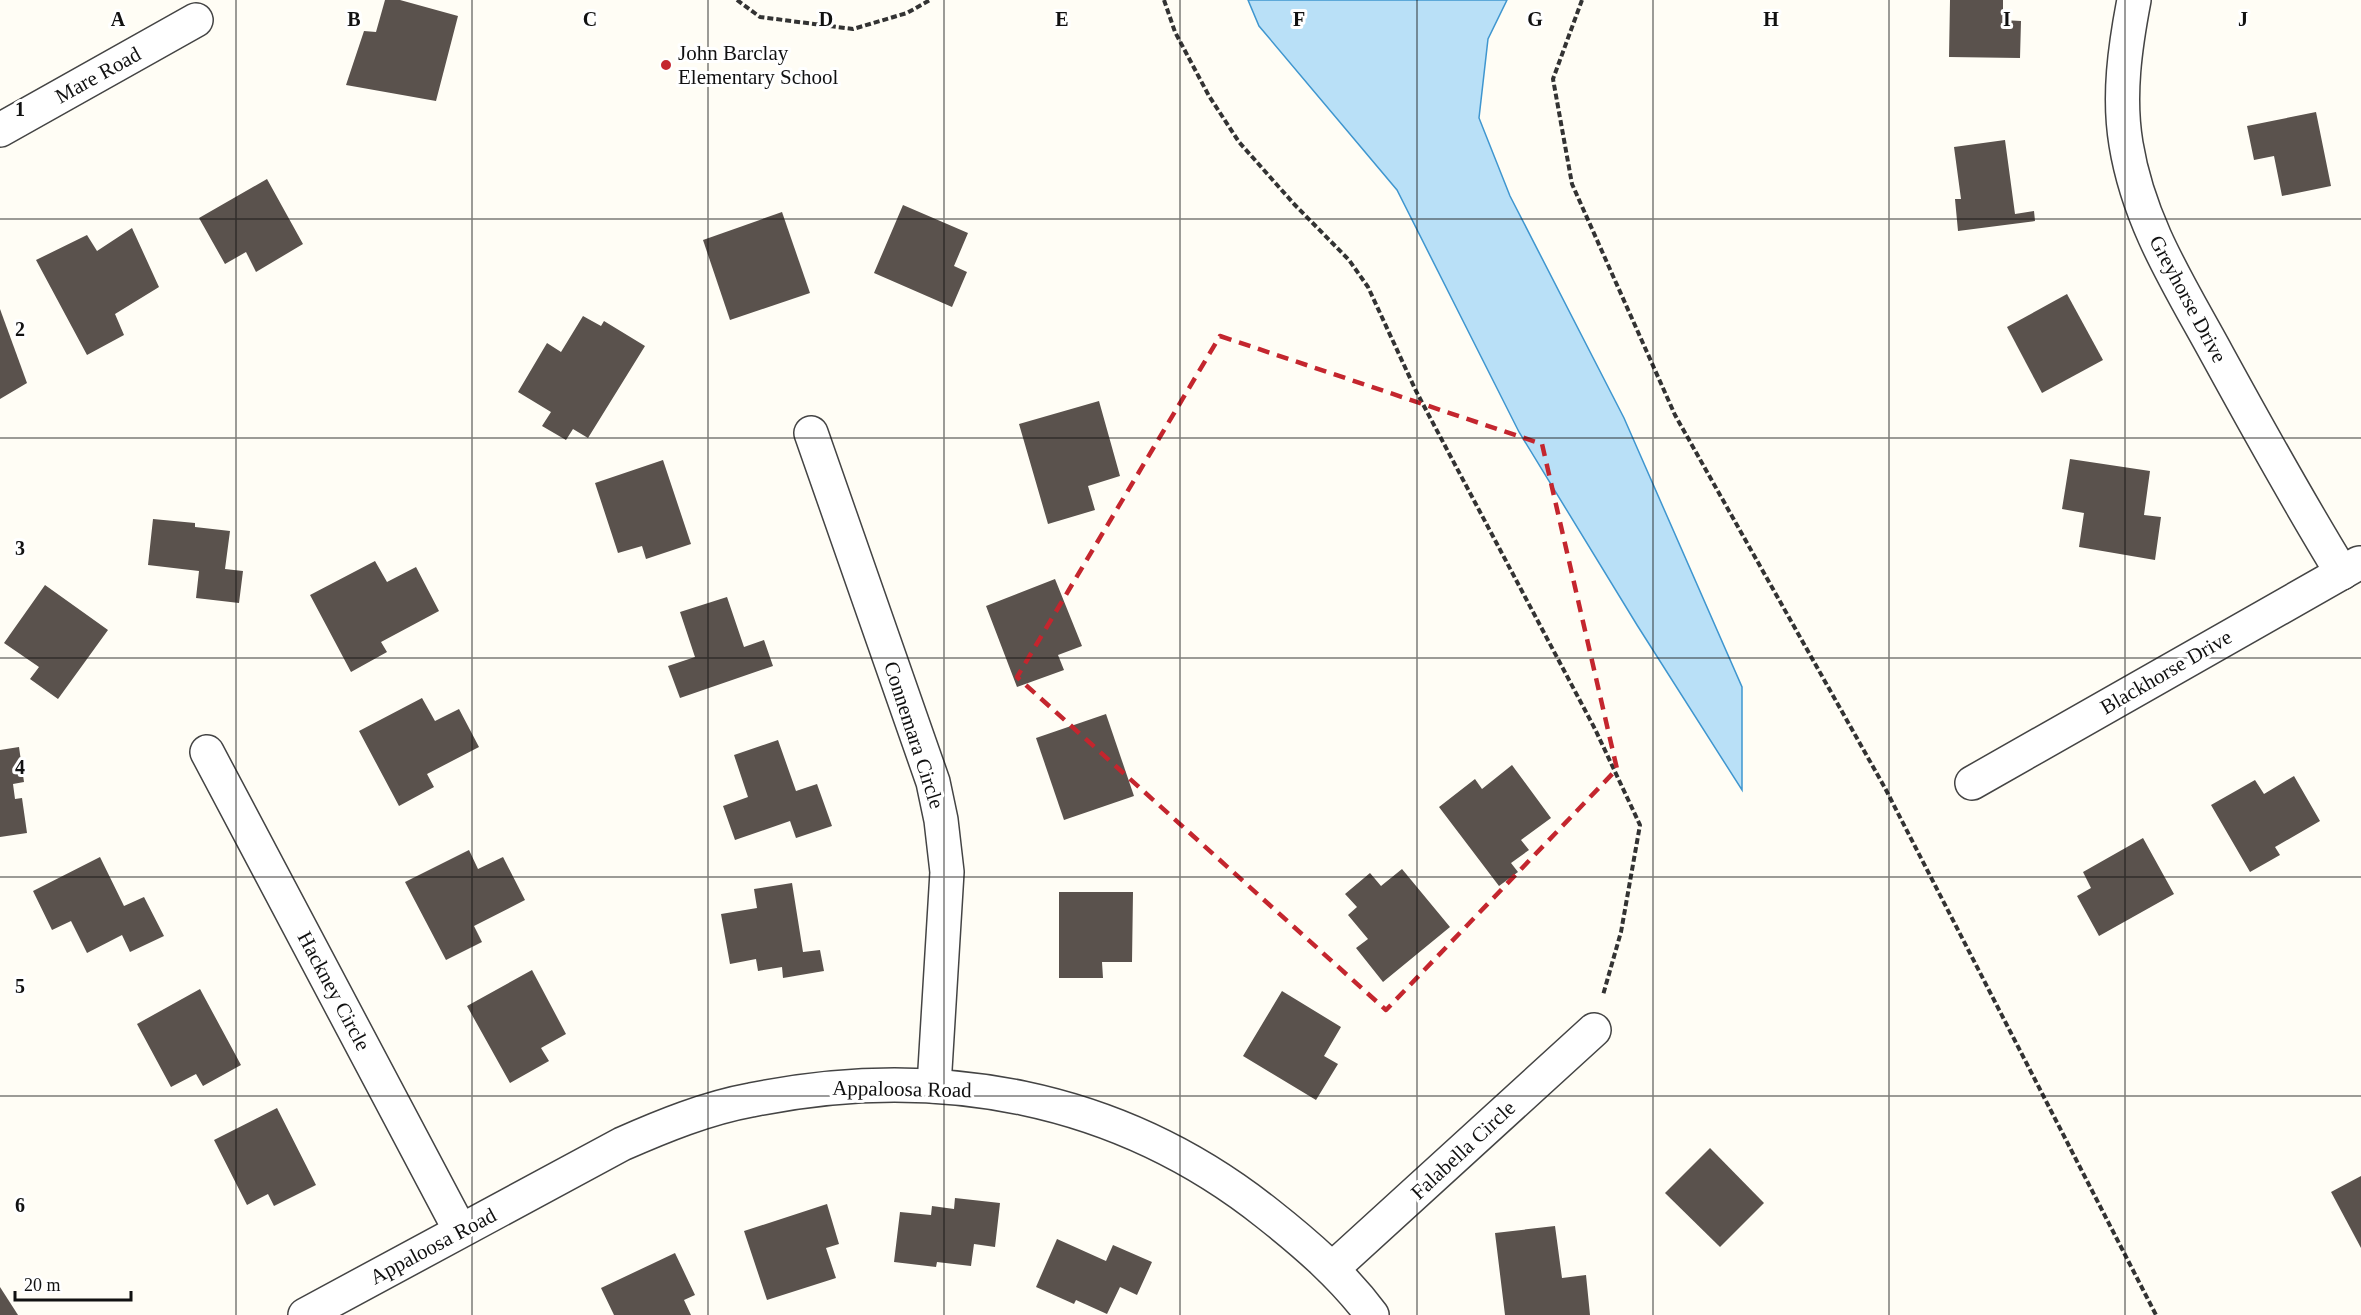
<svg xmlns="http://www.w3.org/2000/svg" width="2361" height="1315" font-family="'Times New Roman',serif">
	<style>
		.water { fill: #b9e0f7; stroke: #3f96cf; stroke-width: 1.5 }
		.building { fill: #5a524d }
		.lines { fill: none; stroke-linecap: round; stroke-linejoin: round }
		.minor-casing { stroke: #444; stroke-width: 36 }
		.path { stroke: #333; stroke-width: 4; stroke-dasharray: 6 3; stroke-linecap: butt }
		.minor { stroke: #fff; stroke-width: 33 }
		.marked { fill: none; stroke: #c4262e; stroke-width: 4.5; stroke-dasharray: 12 8; stroke-linejoin: round }
		.grid { fill: none; stroke: #111; stroke-width: 1.5; stroke-opacity: 0.55 }
		.poi-dot { fill: #c4262e; stroke: #fff; stroke-width: 2 }
		.labels { text-anchor: middle; stroke-width: 6; stroke-linejoin: round; paint-order: stroke }
		.poi-label { font-size: 21px; fill: #111; stroke: #fff; text-anchor: start }
		.street-label { font-size: 21px; fill: #111; stroke: #fff }
		.grid-label { font-size: 20px; text-anchor: middle; font-weight: bold; fill: #111; stroke: #fff; stroke-width: 6; stroke-linejoin: round; paint-order: stroke }
	</style>
	<rect width="100%" height="100%" fill="#fffdf5"/>
	<!-- water -->
	<polygon class="water" points="1248,0 1507,0 1488,39 1479,118 1510,196 1624,418 1742,687 1742,790 1637,625 1519,432 1397,190 1259,26"/>
	<!-- building -->
	<g class="building">
		<polygon points="385,0 400,0 458,16 436,101 346,85 364,31 376,32"/>
		<polygon points="1950,0 2003,0 2003,20 2021,21 2020,58 1949,57"/>
		<polygon points="2316,112 2331,186 2282,196 2274,156 2254,160 2247,126"/>
		<polygon points="2005,140 2015,214 2034,211 2035,221 1958,231 1955,199 1961,199 1954,147"/>
		<polygon points="267,179 303,244 256,272 246,252 225,264 199,218"/>
		<polygon points="903,205 968,233 954,266 967,272 952,307 874,273"/>
		<polygon points="782,212 810,293 730,320 703,240"/>
		<polygon points="132,228 159,287 115,314 124,335 87,355 36,260 87,235 97,251"/>
		<polygon points="2067,294 2103,360 2042,393 2007,327"/>
		<polygon points="0,309 27,383 0,399"/>
		<polygon points="583,316 601,326 604,321 645,346 588,438 573,429 566,440 542,426 551,412 518,392 547,343 561,352"/>
		<polygon points="1099,401 1120,476 1088,486 1095,510 1048,524 1019,424"/>
		<polygon points="2070,459 2150,471 2144,515 2161,517 2155,560 2079,547 2084,513 2062,509"/>
		<polygon points="663,460 691,544 646,559 642,546 618,553 595,483"/>
		<polygon points="153,519 195,523 195,527 230,531 225,569 243,571 239,603 196,598 199,571 148,565"/>
		<polygon points="375,561 387,582 416,567 439,611 381,642 387,652 351,672 310,595"/>
		<polygon points="1055,579 1082,646 1058,655 1064,670 1017,687 986,606"/>
		<polygon points="45,585 108,630 58,699 30,679 39,667 4,643"/>
		<polygon points="727,597 744,647 764,640 773,666 680,698 668,666 695,657 680,612"/>
		<polygon points="422,698 435,721 459,709 479,747 427,774 434,787 399,806 359,731"/>
		<polygon points="1106,714 1134,796 1064,820 1036,738"/>
		<polygon points="778,740 796,791 817,784 832,826 796,838 790,821 735,840 723,806 748,797 734,755"/>
		<polygon points="19,747 24,782 13,784 15,799 22,798 27,833 0,837 0,750"/>
		<polygon points="1512,765 1551,818 1521,840 1529,850 1511,863 1518,872 1499,886 1439,807 1475,779 1482,789"/>
		<polygon points="2294,776 2320,821 2275,847 2280,855 2250,872 2211,805 2255,780 2264,794"/>
		<polygon points="2143,838 2174,894 2099,936 2077,896 2091,888 2083,872"/>
		<polygon points="469,850 478,869 503,857 525,900 474,926 482,942 446,960 405,882"/>
		<polygon points="100,857 124,906 144,897 164,936 130,952 122,935 87,953 71,921 52,930 33,891"/>
		<polygon points="1402,869 1450,927 1383,982 1356,948 1368,939 1348,915 1357,907 1345,894 1370,873 1381,886"/>
		<polygon points="792,883 803,952 820,950 824,971 783,978 782,967 758,971 756,959 730,964 721,914 757,908 754,889"/>
		<polygon points="1059,892 1133,892 1132,962 1102,962 1103,978 1059,978"/>
		<polygon points="532,970 566,1034 541,1048 549,1061 510,1083 467,1006"/>
		<polygon points="200,989 241,1065 203,1086 196,1074 171,1087 137,1024"/>
		<polygon points="1282,991 1341,1027 1324,1056 1338,1064 1316,1100 1243,1056"/>
		<polygon points="277,1108 316,1185 274,1206 268,1194 247,1205 214,1140"/>
		<polygon points="1710,1148 1764,1203 1720,1247 1665,1193"/>
		<polygon points="2361,1176 2361,1248 2331,1192"/>
		<polygon points="955,1198 1000,1203 995,1247 974,1244 971,1266 937,1262 936,1267 894,1262 900,1212 931,1215 932,1206 954,1209"/>
		<polygon points="827,1204 839,1244 826,1248 836,1278 767,1300 744,1231"/>
		<polygon points="1555,1226 1562,1278 1586,1275 1590,1315 1505,1315 1495,1233"/>
		<polygon points="1057,1239 1106,1261 1113,1245 1152,1262 1137,1295 1120,1287 1107,1314 1076,1300 1074,1304 1036,1287"/>
		<polygon points="675,1253 695,1295 684,1300 691,1315 614,1315 601,1288"/>
		<polygon points="0,1287 18,1315 0,1315"/>
	</g>
	<g class="lines">
		<defs>
			<g id="minor">
				<path d="M2134,0C2125,47 2118,96 2126,144C2139,224 2180,286 2218,356C2258,429 2298,501 2342,573"/>
				<polyline points="0,130 196,20"/>
				<polyline points="811,433 933,782 941,820 947,872 934,1086"/>
				<polyline points="207,752 460,1230"/>
				<polyline points="1972,783 2359,563"/>
				<polyline points="1332,1269 1594,1030"/>
				<path d="M305,1315L622,1144C663,1126 707,1108 751,1100C936,1062 1119,1095 1268,1214C1306,1244 1343,1276 1372,1315"/>
			</g>
		</defs>
		<!-- minor casing -->
		<use href="#minor" class="minor-casing"/>
		<!-- path -->
		<g class="path">
			<polyline points="737,0 760,17 853,29 907,13 930,0"/>
			<polyline points="1164,0 1175,32 1209,96 1239,142 1294,204 1349,260 1368,287 1416,391 1595,729 1640,825 1621,932 1603,995"/>
			<polyline points="1582,0 1553,79 1572,184 1675,415 1885,788 2156,1315"/>
		</g>
		<!-- minor -->
		<use href="#minor" class="minor"/>
	</g>
	<!-- marked area -->
	<path class="marked" d="M1220,336L1542,444L1617,769L1386,1010L1017,677Z"/>
	<!-- grid -->
	<path class="grid" d="M236,0V1315M472,0V1315M708,0V1315M944,0V1315M1180,0V1315M1417,0V1315M1653,0V1315M1889,0V1315M2125,0V1315M0,219H2361M0,438H2361M0,658H2361M0,877H2361M0,1096H2361"/>
	<!-- markers -->
	<circle class="poi-dot" cx="666" cy="65" r="6"/>
	<g class="labels">
		<!-- poi labels -->
		<g class="poi-label">
			<text x="678" y="60">John Barclay<tspan x="678" dy="24">Elementary School</tspan></text>
		</g>
		<!-- street labels -->
		<g class="street-label">
			<text transform="translate(98 75) rotate(-29)" y="7">Mare Road</text>
			<text transform="translate(2188 299) rotate(62)" y="7">Greyhorse Drive</text>
			<text transform="translate(2166 672) rotate(-30)" y="7">Blackhorse Drive</text>
			<text transform="translate(914 735) rotate(72)" y="7">Connemara Circle</text>
			<text transform="translate(334 991) rotate(62)" y="7">Hackney Circle</text>
			<text transform="translate(902 1089) rotate(1)" y="7">Appaloosa Road</text>
			<text transform="translate(1463 1150) rotate(-43)" y="7">Falabella Circle</text>
			<text transform="translate(433 1246) rotate(-28)" y="7">Appaloosa Road</text>
		</g>
	</g>
	<g class="grid-label">
		<text x="118" y="26">A</text>
		<text x="354" y="26">B</text>
		<text x="590" y="26">C</text>
		<text x="826" y="26">D</text>
		<text x="1062" y="26">E</text>
		<text x="1299" y="26">F</text>
		<text x="1535" y="26">G</text>
		<text x="1771" y="26">H</text>
		<text x="2007" y="26">I</text>
		<text x="2243" y="26">J</text>
		<text x="20" y="116">1</text>
		<text x="20" y="336">2</text>
		<text x="20" y="555">3</text>
		<text x="20" y="774">4</text>
		<text x="20" y="993">5</text>
		<text x="20" y="1212">6</text>
	</g>
	<!-- scale -->
	<path d="M15 1291v9h116v-9" fill="none" stroke="#111111" stroke-width="3"/>
	<text x="24" y="1291" font-size="18" fill="#111111" stroke="#ffffff" stroke-width="4.5" paint-order="stroke">20 m</text>
</svg>
